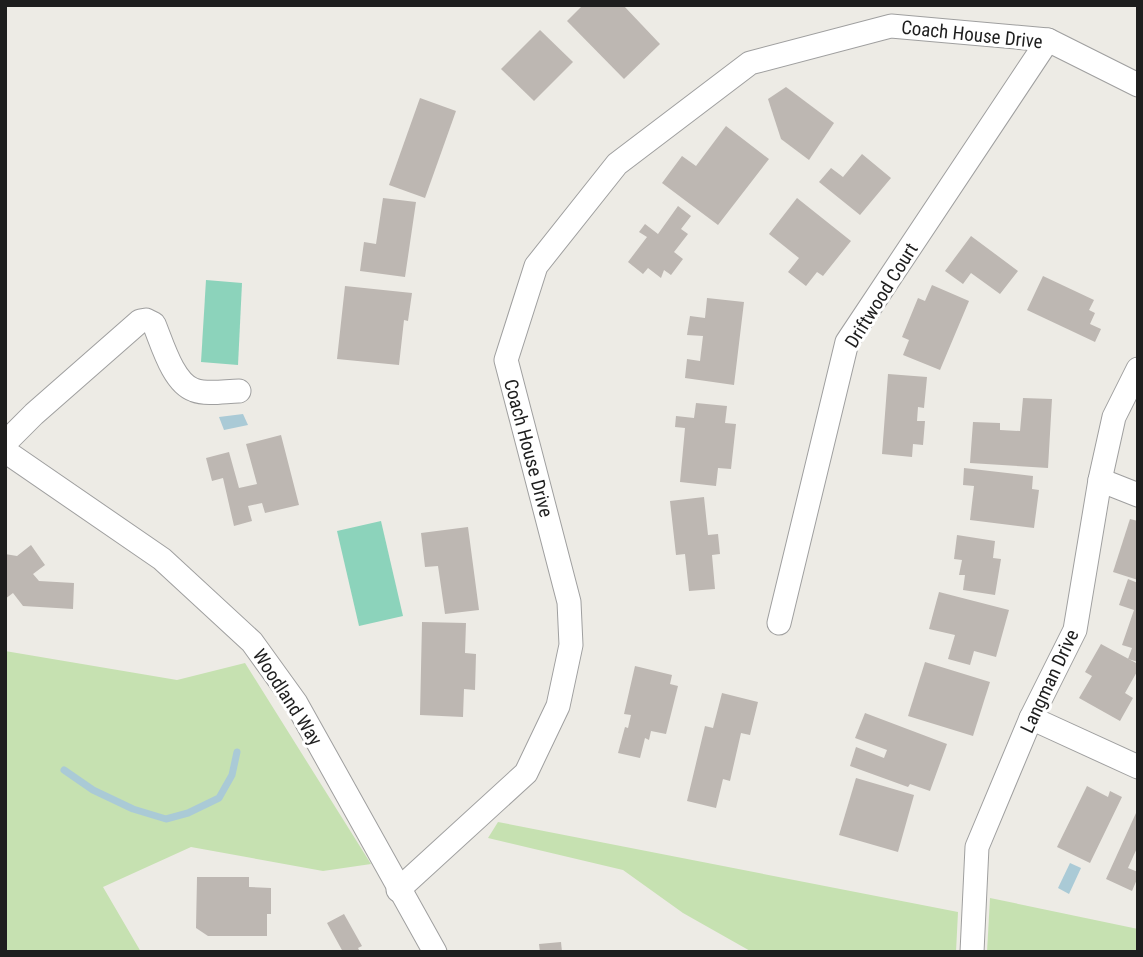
<svg xmlns="http://www.w3.org/2000/svg" width="1143" height="957" font-family="'Roboto Condensed',sans-serif">
	<style>
		.grass { fill: #c6e1b1 }
		.pitch { fill: #8cd3bb }
		.water { fill: #aacad6 }
		.lines { fill: none; stroke-linecap: round; stroke-linejoin: round }
		.stream { stroke: #aacad6; stroke-width: 7 }
		.building { fill: #bdb7b2 }
		.minor-casing { stroke: #9f9f9f; stroke-width: 25 }
		.minor { stroke: #fff; stroke-width: 23 }
		.labels { text-anchor: middle; stroke-width: 6; stroke-linejoin: round; paint-order: stroke }
		.street-label { font-size: 19px; fill: #1e1e1e; stroke: #fff }
	</style>
	<rect width="100%" height="100%" fill="#edebe5"/>
	<!-- grass -->
	<g class="grass">
		<polygon points="5,651 177,680 245,663 371,864 323,871 191,847 103,887 141,952 5,952"/>
		<polygon points="498,822 958,912 956,952 752,952 683,913 623,870 488,838"/>
		<polygon points="990,898 1138,929 1138,952 987,952"/>
	</g>
	<!-- pitch -->
	<g class="pitch">
		<polygon points="206,280 242,283 238,365 201,362"/>
		<polygon points="381,521 403,616 359,626 337,531"/>
	</g>
	<!-- water -->
	<g class="water">
		<polygon points="243,414 248,425 224,430 219,417"/>
		<polygon points="1070,863 1081,868 1069,894 1058,888"/>
	</g>
	<g class="lines">
		<!-- stream -->
		<polyline class="stream" points="64,770 93,790 133,809 166,819 188,813 219,798 232,775 237,752"/>
	</g>
	<!-- building -->
	<g class="building">
		<polygon points="583,5 623,5 660,44 624,79 567,21"/>
		<polygon points="540,30 573,62 534,101 501,69"/>
		<polygon points="786,87 834,123 809,160 781,139 768,99"/>
		<polygon points="420,98 456,111 425,198 389,185"/>
		<polygon points="726,126 769,159 718,225 662,183 682,156 696,166"/>
		<polygon points="862,154 891,178 860,215 819,182 831,168 843,177"/>
		<polygon points="383,198 416,202 405,277 360,271 364,242 376,244"/>
		<polygon points="797,198 851,241 823,276 817,272 806,286 788,272 799,258 769,234"/>
		<polygon points="678,206 691,216 681,229 688,234 674,252 683,259 671,275 664,270 661,278 648,268 643,274 628,262 647,237 639,232 645,224 658,234"/>
		<polygon points="971,236 1018,271 1000,294 971,273 963,284 945,271"/>
		<polygon points="1043,276 1094,300 1089,310 1095,313 1090,324 1101,329 1095,342 1027,310"/>
		<polygon points="932,285 969,301 940,370 903,355 909,340 902,337 918,298 925,301"/>
		<polygon points="345,286 412,293 408,321 404,320 399,365 337,359"/>
		<polygon points="707,298 744,302 734,385 685,378 687,359 700,361 703,336 687,335 690,316 705,318"/>
		<polygon points="888,374 927,377 924,408 918,407 917,421 925,421 923,445 913,444 912,457 882,454"/>
		<polygon points="1023,398 1052,399 1048,468 970,463 973,422 1000,423 1000,430 1020,431"/>
		<polygon points="696,403 727,406 725,423 736,424 731,469 718,468 716,486 680,482 685,428 675,427 676,416 694,418"/>
		<polygon points="281,435 299,505 265,513 262,503 248,506 252,521 234,526 223,478 212,481 206,458 229,452 239,488 257,484 246,444"/>
		<polygon points="964,468 1033,476 1032,489 1039,490 1034,528 970,520 974,486 963,485"/>
		<polygon points="704,497 708,535 718,534 720,554 712,555 715,589 689,591 685,554 676,555 670,501"/>
		<polygon points="1130,519 1138,521 1138,580 1113,572"/>
		<polygon points="468,527 479,610 445,614 438,566 425,567 421,533"/>
		<polygon points="957,535 995,541 993,558 1001,559 995,595 963,590 965,575 959,575 962,560 954,559"/>
		<polygon points="31,545 45,565 33,574 39,581 74,583 73,609 23,606 13,593 5,599 5,554 17,556"/>
		<polygon points="1128,579 1138,583 1138,662 1128,659 1132,648 1122,645 1134,610 1119,605"/>
		<polygon points="939,592 1009,610 996,657 974,651 970,665 948,659 955,635 929,629"/>
		<polygon points="422,622 466,623 465,653 476,654 475,690 464,689 463,717 420,715"/>
		<polygon points="1101,644 1138,664 1138,670 1125,693 1133,698 1120,721 1079,698 1092,676 1085,672"/>
		<polygon points="925,662 990,682 973,736 908,716"/>
		<polygon points="635,666 672,675 670,684 678,686 666,734 651,731 649,740 645,738 640,758 618,753 625,727 628,728 631,715 624,714"/>
		<polygon points="722,693 758,702 750,735 741,733 730,781 723,779 716,808 687,801 705,726 713,728"/>
		<polygon points="865,713 947,744 930,791 910,784 908,787 850,766 856,747 884,758 887,750 855,738"/>
		<polygon points="856,778 914,795 898,852 839,835"/>
		<polygon points="1087,786 1108,797 1110,791 1122,797 1090,863 1057,847"/>
		<polygon points="1136,813 1138,814 1138,846 1128,868 1138,872 1138,877 1132,891 1106,879"/>
		<polygon points="197,877 249,877 249,887 271,888 271,914 267,914 267,936 208,936 196,928"/>
		<polygon points="344,914 362,946 358,948 360,952 343,952 327,923"/>
		<polygon points="561,942 562,952 540,952 539,944"/>
	</g>
	<g class="lines">
		<defs>
			<g id="minor">
				<path d="M5,443L34,414L140,321L146,320L154,324C162,343 173,383 194,390C207,395 226,391 239,391"/>
				<polyline points="5,451 162,559 252,642 296,703 435,952"/>
				<polyline points="1100,480 1138,495"/>
				<polyline points="779,623 847,342 1048,40"/>
				<polyline points="1031,718 1138,767"/>
				<polyline points="398,890 526,773 558,706 571,645 569,602 506,360 536,266 617,164 750,63 891,26 1048,40 1138,85"/>
				<polyline points="972,952 977,847 1031,718 1075,630 1100,480 1114,417 1138,369"/>
			</g>
		</defs>
		<!-- minor casing -->
		<use href="#minor" class="minor-casing"/>
		<!-- minor -->
		<use href="#minor" class="minor"/>
	</g>
	<g class="labels">
		<!-- street labels -->
		<g class="street-label">
			<text transform="translate(972 34) rotate(6)" y="7">Coach House Drive</text>
			<text transform="translate(881 295) rotate(-58)" y="7">Driftwood Court</text>
			<text transform="translate(529 448) rotate(75)" y="7">Coach House Drive</text>
			<text transform="translate(1049 681) rotate(-65)" y="7">Langman Drive</text>
			<text transform="translate(288 697) rotate(57)" y="7">Woodland Way</text>
		</g>
	</g>
	<!-- border -->
	<rect width="1143" height="957" fill="none" stroke="#1e1e1e" stroke-width="14"/>
</svg>
